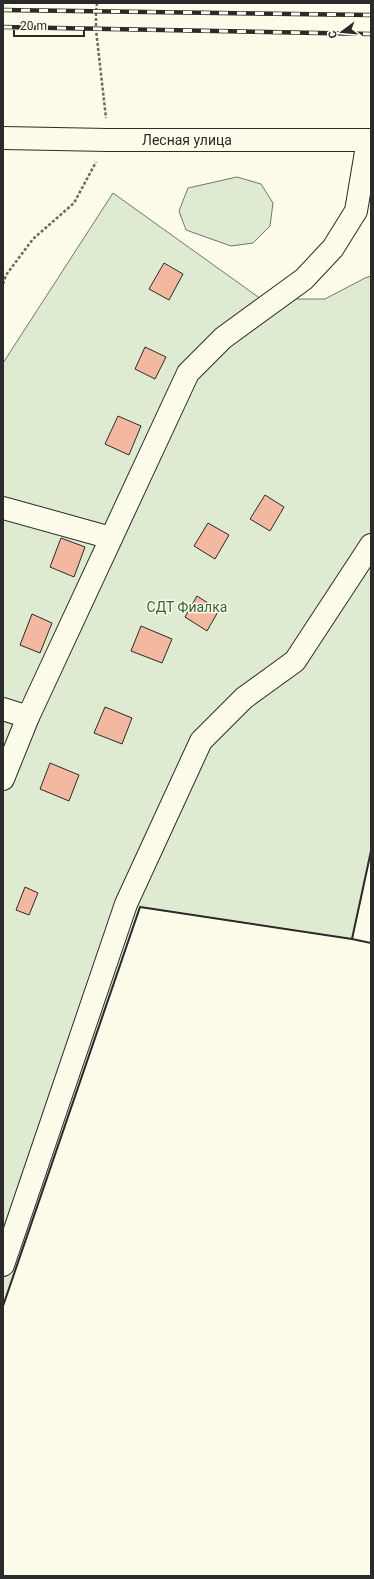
<svg xmlns="http://www.w3.org/2000/svg" width="374" height="1579" font-family="Roboto,sans-serif">
	<style>
		.green { fill: #deebd1; stroke: #74746e }
		.building { fill: #f2b8a0; stroke: #2b2b2b }
		.lines { fill: none; stroke-linecap: round; stroke-linejoin: round }
		.minor-casing { stroke: #2b2b2b; stroke-width: 24 }
		.path { stroke: #6a6964; stroke-width: 2.5; stroke-dasharray: 3 2; stroke-linecap: butt }
		.minor { stroke: #fdfbea; stroke-width: 22 }
		.rail-casing { stroke: #2b2b2b; stroke-width: 4.5 }
		.rail { stroke: #fdfbea; stroke-width: 3; stroke-dasharray: 9; stroke-linecap: butt }
		.wall { stroke: #2b2b2b; stroke-width: 2 }
		.labels { text-anchor: middle; stroke-width: 3; stroke-linejoin: round; paint-order: stroke }
		.street-label { font-size: 14px; fill: #2b2b2b; stroke: #fdfbea }
		.park-label { font-size: 14px; fill: #34623c; stroke: #fdfbea }
	</style>
	<rect width="100%" height="100%" fill="#fdfbea"/>
	<!-- green -->
	<g class="green">
		<polygon points="237,177 261,184 273,203 270,226 253,243 231,246 186,230 179,211 188,188"/>
		<polygon points="113,193 261,299 325,299 365,278 371,276 371,851 352,939 140,907 3,1306 3,363"/>
	</g>
	<!-- building -->
	<g class="building">
		<polygon points="164,263 183,274 169,300 149,289"/>
		<polygon points="145,347 166,357 155,379 135,369"/>
		<polygon points="118,416 141,426 129,455 105,444"/>
		<polygon points="265,495 284,507 270,531 250,519"/>
		<polygon points="208,523 229,535 215,559 194,546"/>
		<polygon points="61,538 85,547 74,577 50,567"/>
		<polygon points="197,596 219,610 207,631 185,617"/>
		<polygon points="32,614 52,623 40,653 20,645"/>
		<polygon points="141,626 172,639 162,663 131,651"/>
		<polygon points="105,707 132,718 122,744 94,733"/>
		<polygon points="50,763 79,775 69,801 40,789"/>
		<polygon points="25,887 38,893 29,915 16,910"/>
	</g>
	<g class="lines">
		<defs>
			<g id="minor">
				<polyline points="3,138 108,140 371,140"/>
				<polyline points="3,508 111,538"/>
				<polyline points="3,709 28,717"/>
				<polyline points="3,779 28,717 188,373 223,338 304,279 333,248 356,211 368,140"/>
				<polyline points="3,1265 126,904 201,741 244,698 295,661 371,545"/>
			</g>
		</defs>
		<!-- minor casing -->
		<use href="#minor" class="minor-casing"/>
		<!-- path -->
		<g class="path">
			<polyline points="97,3 96,12 96,30 106,118"/>
			<polyline points="3,284 6,275 33,239 74,203 96,162"/>
		</g>
		<!-- minor -->
		<use href="#minor" class="minor"/>
		<defs>
			<g id="rail">
				<polyline points="3,10 371,15"/>
				<polyline points="3,27 371,34"/>
			</g>
		</defs>
		<!-- rail casing -->
		<use href="#rail" class="rail-casing"/>
		<!-- rail -->
		<use href="#rail" class="rail"/>
		<!-- wall -->
		<g class="wall">
			<polyline points="352,939 371,943"/>
			<polyline points="3,1306 140,907 352,939 371,851"/>
		</g>
	</g>
	<g class="labels">
		<!-- street labels -->
		<g class="street-label">
			<text x="187" y="145">Лесная улица</text>
		</g>
		<!-- park labels -->
		<g class="park-label">
			<text x="187" y="612">СДТ Фиалка</text>
		</g>
	</g>
	<!-- border -->
	<rect width="374" height="1579" fill="none" stroke="#2b2b2b" stroke-width="8"/>
	<!-- north arrow -->
	<g transform="translate(342 32) rotate(254)" stroke="#fdfbea" stroke-width="3" paint-order="stroke">
	<path d="M0-3L7 15L0 10L-7 15Z" fill="#2b2b2b"/>
	<text y="-6" font-size="11" font-weight="bold" text-anchor="middle" fill="#2b2b2b">С</text>
	</g>
	<!-- scale -->
	<path d="M14 30v6h70v-6" fill="none" stroke="#2b2b2b" stroke-width="2"/>
	<text x="20" y="30" font-size="12" fill="#2b2b2b" stroke="#fdfbea" stroke-width="3" paint-order="stroke">20 m</text>
</svg>
